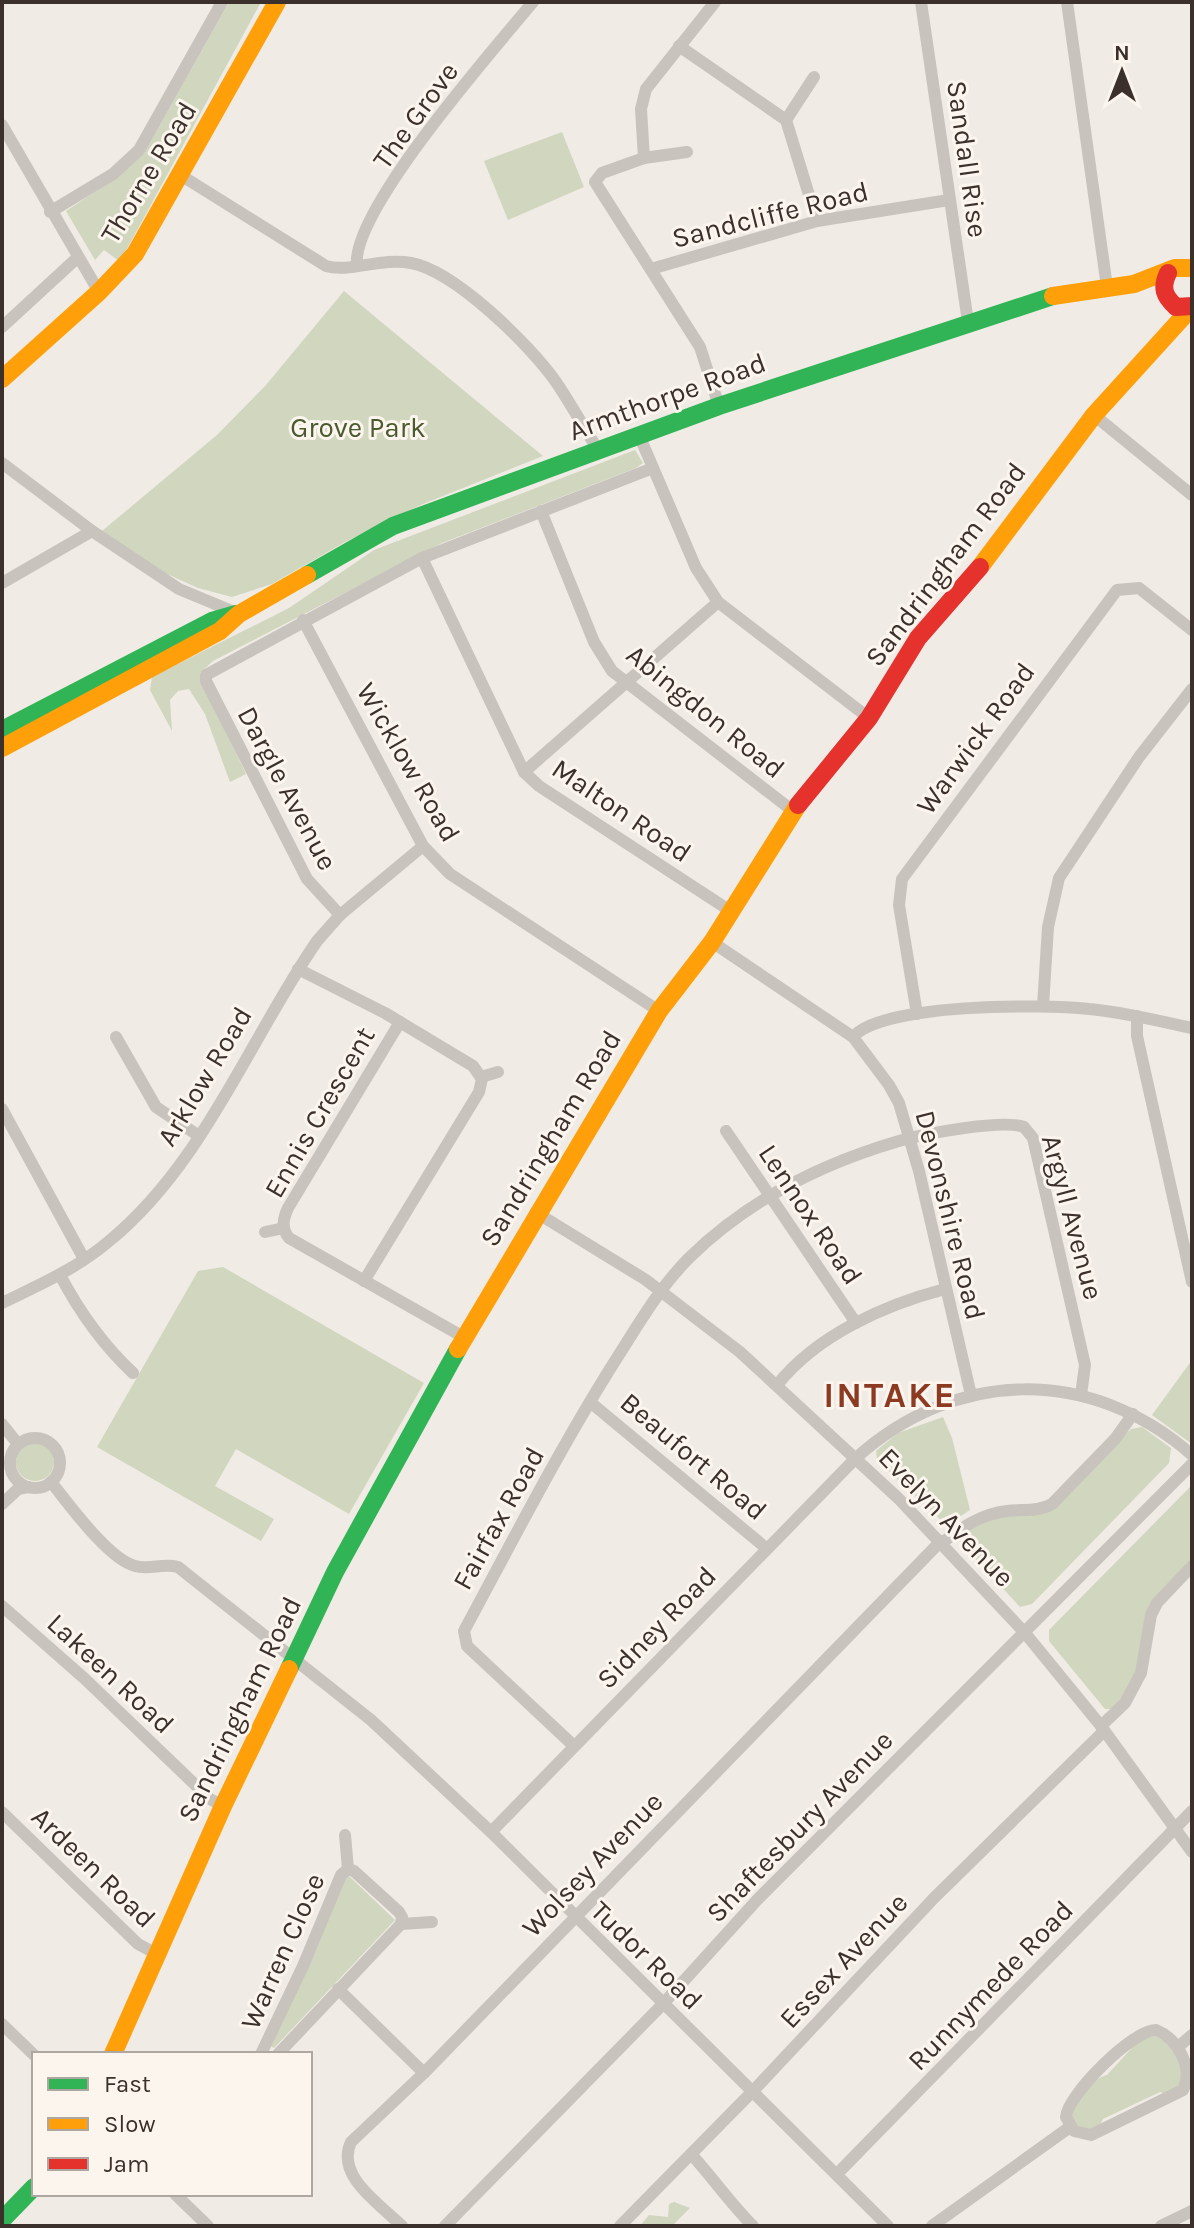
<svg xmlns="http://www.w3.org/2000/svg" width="1194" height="2228" font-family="Karla,sans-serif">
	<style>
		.green { fill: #d1d6bf }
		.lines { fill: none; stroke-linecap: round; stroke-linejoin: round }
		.street { stroke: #c9c3be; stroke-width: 12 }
		.fast { stroke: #30b455; stroke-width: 18 }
		.slow { stroke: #ff9f0a; stroke-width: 18 }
		.jam { stroke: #e5322d; stroke-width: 18 }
		.labels { text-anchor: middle; stroke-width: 6; stroke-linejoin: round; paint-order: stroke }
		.street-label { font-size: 28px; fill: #3b302b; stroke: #fbf5ee }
		.park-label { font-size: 28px; fill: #4a5a2e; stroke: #fbf5ee }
		.district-label { font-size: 36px; font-weight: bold; letter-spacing: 2px; fill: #8c3b22; stroke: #fbf5ee }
	</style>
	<rect width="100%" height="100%" fill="#f0ebe5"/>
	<!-- green -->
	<g class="green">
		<polygon points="229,2 261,2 123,256 119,261 104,250 95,260 66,211 113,180 144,153"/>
		<polygon points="562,132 584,187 508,220 484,161"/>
		<polygon points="344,291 543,456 423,504 345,542 272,584 232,597 198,588 156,569 102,531 217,435 266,385"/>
		<polygon points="635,450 643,463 636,468 442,543 213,661 200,673 202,683 246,774 230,782 205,714 189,689 178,691 170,700 172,731 150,690 152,677 289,608 374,550"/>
		<polygon points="223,1267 424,1383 349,1514 236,1449 215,1486 274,1519 261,1541 97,1447 198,1271"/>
		<polygon points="1192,1360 1192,1444 1152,1415"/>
		<polygon points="943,1417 952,1438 970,1510 950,1523 944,1523 877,1460 876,1451 898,1433"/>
		<polygon points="1142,1427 1171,1448 1169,1463 1032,1604 1020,1607 959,1541 960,1536 990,1518 1039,1513 1131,1429"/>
		<circle cx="35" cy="1462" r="19"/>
		<polygon points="1192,1485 1192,1558 1153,1599 1139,1664 1127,1691 1113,1709 1105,1709 1049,1641 1049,1630"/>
		<polygon points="349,1876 395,1920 274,2048 271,2046 345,1878"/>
		<path d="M1154,2036C1173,2043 1185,2066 1181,2084L1166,2094L1160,2092L1103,2119L1099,2127C1085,2132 1079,2130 1071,2117C1077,2100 1089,2080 1107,2075L1141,2038Z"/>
		<polygon points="674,2202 690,2208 672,2226 640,2226 649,2215 668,2217 669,2204"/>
	</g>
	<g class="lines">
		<!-- street -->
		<g class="street">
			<polyline points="715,2 646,89 641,109 644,158 602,173 595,182 700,347 719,406"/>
			<polyline points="921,2 968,322"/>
			<polyline points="1067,2 1107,287"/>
			<polyline points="679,46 786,120 817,221"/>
			<polyline points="786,120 814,77"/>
			<polyline points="2,125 99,292"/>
			<polyline points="644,158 687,152"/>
			<path d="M182,176L326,266C350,273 381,257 411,263C455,271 530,345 556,382C571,404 584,428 598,450"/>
			<polyline points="50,212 113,174 139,150 222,2"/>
			<path d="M357,266C350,212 495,48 533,2"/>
			<polyline points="651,269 817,221 949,200"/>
			<polyline points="2,327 77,258"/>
			<polyline points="1094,415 1192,495"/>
			<polyline points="639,435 696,568 718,602 869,718"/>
			<polyline points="2,463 92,531 179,589 239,614"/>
			<polyline points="541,511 594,642 612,671 793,811"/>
			<polyline points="422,558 524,772 539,786 732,912"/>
			<polyline points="2,583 92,531"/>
			<polyline points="303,620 423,846 450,874 659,1011"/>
			<polyline points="524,772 718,602"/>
			<polyline points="340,915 307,879 206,681 206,675 422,558 653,468"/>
			<polyline points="712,942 853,1037 889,1085 899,1103 919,1171 971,1395"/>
			<polyline points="298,969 385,1013 473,1066 482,1079 479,1092 364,1281"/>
			<polyline points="1043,1006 1048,927 1059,878 1139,757 1192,689"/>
			<polyline points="917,1014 899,905 902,879 1117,590 1139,588 1192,630"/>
			<polyline points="1137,1016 1137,1036 1192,1282"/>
			<path d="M400,1022L288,1208C283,1219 281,1228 289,1238L467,1339"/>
			<polyline points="116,1037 156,1107 199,1136"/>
			<path d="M853,1037C882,1003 1043,1004 1089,1009C1124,1012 1158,1021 1192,1028"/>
			<polyline points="481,1077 498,1072"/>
			<polyline points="2,1109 84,1259"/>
			<polyline points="726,1131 856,1323"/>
			<polyline points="537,1213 646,1280 740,1352 899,1499 1025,1633 1101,1726 1192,1852"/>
			<polyline points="265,1232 284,1228"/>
			<path d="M60,1275C80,1313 102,1344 133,1373"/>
			<path d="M2,1303C39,1285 76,1269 108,1242C203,1165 249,1040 317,941L340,915L423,846"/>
			<path d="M777,1385C817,1335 884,1305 945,1289"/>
			<polyline points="590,1402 766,1548"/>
			<polyline points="2,1424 18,1444"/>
			<circle cx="35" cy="1463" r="25"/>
			<path d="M51,1482C69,1504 108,1559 135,1566C149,1570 163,1563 178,1567L371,1720L491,1832L888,2226"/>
			<polyline points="2,1504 18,1489 28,1487"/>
			<path d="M943,1542C963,1527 981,1514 1007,1511C1023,1509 1038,1512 1052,1504L1115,1439L1133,1414"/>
			<polyline points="2,1606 85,1679 210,1799 223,1806"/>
			<polyline points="1101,1726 1125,1703 1141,1673 1151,1615 1157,1603 1192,1566"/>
			<path d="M574,1746L467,1646L464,1631C513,1540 560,1448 615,1361C638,1325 659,1288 689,1258C748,1200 820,1164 899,1141C923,1134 1002,1119 1024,1127L1033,1138L1085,1365L1081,1395"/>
			<polyline points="2,1812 138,1944 155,1953"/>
			<path d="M491,1832L856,1458C956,1368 1091,1366 1192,1455"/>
			<polyline points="345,1835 348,1869"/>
			<polyline points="401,1924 432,1922"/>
			<polyline points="338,1989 424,2073"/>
			<polyline points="2,2024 34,2055"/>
			<path d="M1156,2030C1178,2039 1194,2068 1183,2090L1091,2135L1074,2131L1066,2117C1067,2095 1134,2029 1156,2030Z"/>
			<polyline points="1178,2047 1192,2035"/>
			<polyline points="261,2054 303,1966 341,1875 348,1869 354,1871 399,1912 402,1917 401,1924 278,2054"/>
			<path d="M691,2154C713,2178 730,2203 753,2226"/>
			<polyline points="837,2174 1192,1811"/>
			<polyline points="175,2194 208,2226"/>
			<path d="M402,2226C380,2204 335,2176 351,2142L424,2073L941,1541"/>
			<polyline points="445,2226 662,2005 757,1900 1192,1464"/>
			<polyline points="620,2226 753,2091 934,1898 1104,1731"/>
			<polyline points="932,2226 1070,2127"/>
			<polyline points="1161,2226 1192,2211"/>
		</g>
		<!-- fast -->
		<g class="fast">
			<polyline points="307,575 393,526 719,406 1053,296"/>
			<polyline points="2,730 212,621 236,614"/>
			<polyline points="289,1669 335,1572 458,1349"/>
			<polyline points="2,2220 34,2187"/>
		</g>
		<!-- slow -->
		<g class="slow">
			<polyline points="1053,296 1134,284 1175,268 1192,268"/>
			<polyline points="2,379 99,292 135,254 277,2"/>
			<polyline points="980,567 1094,415 1192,307"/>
			<polyline points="2,748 220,631 239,614 307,575"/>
			<polyline points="458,1349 659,1011 712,942 798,805"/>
			<polyline points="113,2054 223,1806 289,1669"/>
		</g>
		<!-- jam -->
		<g class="jam">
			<path d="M1168,273C1161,288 1164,296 1176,307L1192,306"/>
			<polyline points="798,805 869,718 918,638 980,567"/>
		</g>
	</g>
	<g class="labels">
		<!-- street labels -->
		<g class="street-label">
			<text transform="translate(415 115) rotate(-54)" y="10">The Grove</text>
			<text transform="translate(968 159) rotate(82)" y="10">Sandall Rise</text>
			<text transform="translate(148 172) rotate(-59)" y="10">Thorne Road</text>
			<text transform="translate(770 214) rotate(-14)" y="10">Sandcliffe Road</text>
			<text transform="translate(667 396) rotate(-20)" y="10">Armthorpe Road</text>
			<text transform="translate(945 564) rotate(-53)" y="10">Sandringham Road</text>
			<text transform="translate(706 711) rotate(39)" y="10">Abingdon Road</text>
			<text transform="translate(975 738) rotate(-54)" y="10">Warwick Road</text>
			<text transform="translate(409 762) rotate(60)" y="10">Wicklow Road</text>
			<text transform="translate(288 788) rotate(62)" y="10">Dargle Avenue</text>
			<text transform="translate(622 810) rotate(34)" y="10">Malton Road</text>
			<text transform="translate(204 1076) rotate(-59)" y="10">Arklow Road</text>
			<text transform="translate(319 1112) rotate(-60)" y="10">Ennis Crescent</text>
			<text transform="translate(550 1138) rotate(-59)" y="10">Sandringham Road</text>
			<text transform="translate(811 1214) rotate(56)" y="10">Lennox Road</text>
			<text transform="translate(951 1215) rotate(76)" y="10">Devonshire Road</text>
			<text transform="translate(1073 1217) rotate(75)" y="10">Argyll Avenue</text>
			<text transform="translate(694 1456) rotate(40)" y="10">Beaufort Road</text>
			<text transform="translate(947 1517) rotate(46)" y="10">Evelyn Avenue</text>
			<text transform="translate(498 1518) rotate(-61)" y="10">Fairfax Road</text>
			<text transform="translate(656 1627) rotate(-46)" y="10">Sidney Road</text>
			<text transform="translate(111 1673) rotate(43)" y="10">Lakeen Road</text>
			<text transform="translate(239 1709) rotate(-64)" y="10">Sandringham Road</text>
			<text transform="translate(799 1826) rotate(-46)" y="10">Shaftesbury Avenue</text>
			<text transform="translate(592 1864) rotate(-46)" y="10">Wolsey Avenue</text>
			<text transform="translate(94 1867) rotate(44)" y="10">Ardeen Road</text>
			<text transform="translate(282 1951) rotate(-66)" y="10">Warren Close</text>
			<text transform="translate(647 1955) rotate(44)" y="10">Tudor Road</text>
			<text transform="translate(843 1960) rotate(-47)" y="10">Essex Avenue</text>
			<text transform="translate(990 1985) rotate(-46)" y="10">Runnymede Road</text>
		</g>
		<!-- park labels -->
		<g class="park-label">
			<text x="358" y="437">Grove Park</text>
		</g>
		<!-- district labels -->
		<g class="district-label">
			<text x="890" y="1407">INTAKE</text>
		</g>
	</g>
	<!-- border -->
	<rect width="1194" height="2228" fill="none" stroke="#3b302b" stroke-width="8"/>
	<!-- legend -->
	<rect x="32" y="2052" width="280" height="144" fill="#fbf5ee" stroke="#aea6a0" stroke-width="2"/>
	<rect x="48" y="2078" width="40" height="12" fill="#30b455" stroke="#aea6a0" stroke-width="2"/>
	<text x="104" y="2092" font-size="24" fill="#3b302b">Fast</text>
	<rect x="48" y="2118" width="40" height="12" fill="#ff9f0a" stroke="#aea6a0" stroke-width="2"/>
	<text x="104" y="2132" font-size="24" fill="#3b302b">Slow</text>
	<rect x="48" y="2158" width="40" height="12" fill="#e5322d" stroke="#aea6a0" stroke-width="2"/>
	<text x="104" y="2172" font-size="24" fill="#3b302b">Jam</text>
	<!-- north arrow -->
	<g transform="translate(1122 72)" stroke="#fbf5ee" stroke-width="6" paint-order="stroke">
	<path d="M0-6L14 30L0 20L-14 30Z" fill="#3b302b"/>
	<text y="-12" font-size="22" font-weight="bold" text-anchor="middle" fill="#3b302b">N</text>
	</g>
</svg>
